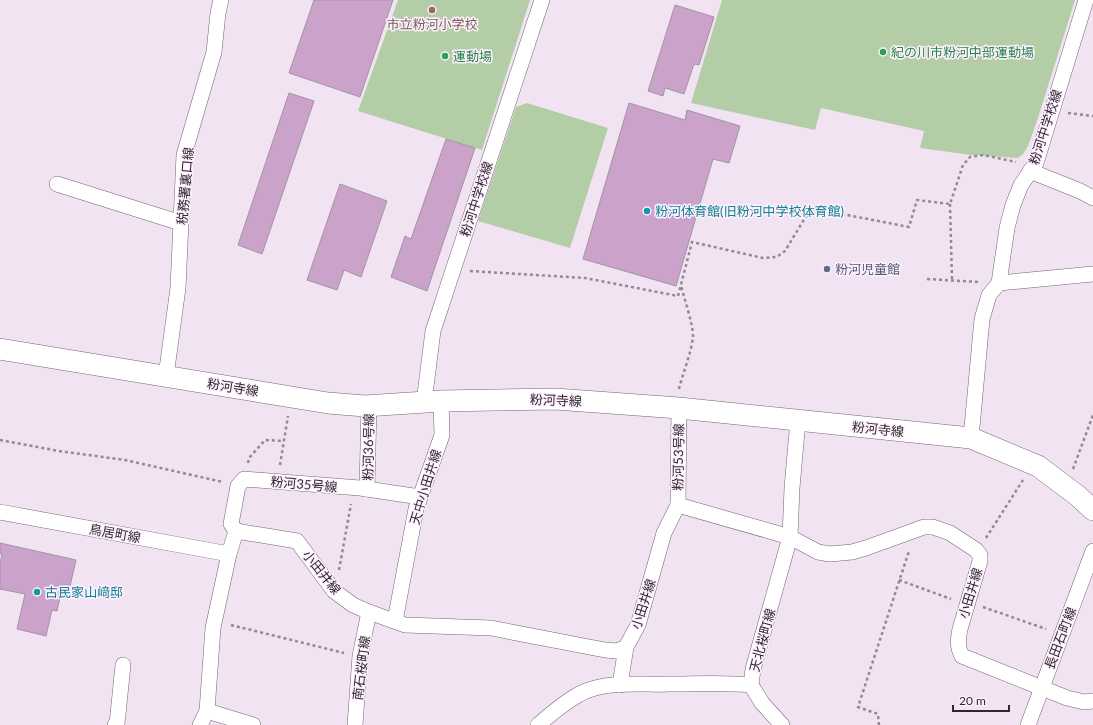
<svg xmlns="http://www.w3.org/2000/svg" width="1093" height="725" font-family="Lato,'Noto Sans JP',sans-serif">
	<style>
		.green { fill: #b3cea7 }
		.building { fill: #caa2ca; stroke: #a295a2 }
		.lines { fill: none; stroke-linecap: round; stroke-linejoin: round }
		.minor-casing { stroke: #726572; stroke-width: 16 }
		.secondary-casing { stroke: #726572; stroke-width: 22 }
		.path { stroke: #938993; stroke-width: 2.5; stroke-dasharray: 3 3; stroke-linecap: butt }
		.minor { stroke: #fff; stroke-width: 15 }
		.secondary { stroke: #fff; stroke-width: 21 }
		.education-dot { fill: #8d6e63; stroke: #fff0ff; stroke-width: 1.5 }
		.leisure-dot { fill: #2e9e5b; stroke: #fff0ff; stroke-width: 1.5 }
		.culture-dot { fill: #0f9aa8; stroke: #fff0ff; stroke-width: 1.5 }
		.service-dot { fill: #5c6f8a; stroke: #fff0ff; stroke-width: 1.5 }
		.labels { text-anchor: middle; stroke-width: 3; stroke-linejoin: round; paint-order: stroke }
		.education-label { font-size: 13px; fill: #785e54; stroke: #fff0ff }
		.leisure-label { font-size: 13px; fill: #27864d; stroke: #fff0ff; text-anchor: start }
		.street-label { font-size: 13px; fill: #2e292e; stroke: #fff0ff }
		.culture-label { font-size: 13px; fill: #0d838f; stroke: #fff0ff; text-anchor: start }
		.service-label { font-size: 13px; fill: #4e5e75; stroke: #fff0ff; text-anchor: start }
	</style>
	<rect width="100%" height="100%" fill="#f1e3f1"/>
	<!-- green -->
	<g class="green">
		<polygon points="398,0 530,0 482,150 358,111"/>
		<polygon points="722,0 1075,0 1037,121 1028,146 1023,154 1018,158 971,155 920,148 924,131 821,108 815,130 691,103"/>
		<polygon points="527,103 608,128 570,248 478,221 516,107"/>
	</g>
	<!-- building -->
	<g class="building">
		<polygon points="314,0 393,0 360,97 289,73"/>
		<polygon points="675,5 714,17 699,65 694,64 684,94 665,88 663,96 648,91"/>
		<polygon points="289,93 314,101 262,254 238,245"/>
		<polygon points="629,103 685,120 687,110 740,126 729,163 713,159 676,286 583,259"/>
		<polygon points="446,139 475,148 427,291 391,277 405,236 411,239"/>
		<polygon points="340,184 387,201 361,277 344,270 337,290 307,280"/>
		<polygon points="0,543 76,560 70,586 63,584 57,611 52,610 46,636 17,629 25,594 0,589 0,563 2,554 0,554"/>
	</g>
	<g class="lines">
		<defs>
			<g id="minor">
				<polyline points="1030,171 1080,191 1093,198"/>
				<polyline points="57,184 181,223"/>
				<polyline points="999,283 1093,274"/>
				<polyline points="166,376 178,288 184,155 214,52 218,13 221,0"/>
				<polyline points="424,402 433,331 542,0"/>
				<polyline points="971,438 982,319 989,295 999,283 1007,228 1013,205 1021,185 1036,163 1086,0"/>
				<polyline points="367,489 369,405"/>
				<polyline points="678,505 679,408"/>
				<polyline points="0,512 229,554"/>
				<path d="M236,531L297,541L334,591L353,605L369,612L405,625L491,628L605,650L617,651L626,647L638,625L664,533L678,505L790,537L818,552L830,554L852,552L866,548L924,527H933L950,533L976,550L980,555V561L960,629C958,639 957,647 962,656L1067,698L1084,702L1093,701"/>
				<polyline points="236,531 231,524 238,486 244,479 360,488 420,497"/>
				<polyline points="395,621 416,509 442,435 441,401"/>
				<polyline points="620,685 626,647"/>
				<polyline points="751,685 762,703 782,725"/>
				<polyline points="207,711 253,725"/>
				<polyline points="115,725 117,724 123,665"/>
				<polyline points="200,725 207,711 213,628 229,554 236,531"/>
				<polyline points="355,725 360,656 369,612"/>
				<path d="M538,725C551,714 569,698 586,691C610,681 642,685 668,684C695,684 724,682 751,685L753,669L790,537L792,488L798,420"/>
				<polyline points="1028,725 1093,551"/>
			</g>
			<polyline id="secondary" points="0,349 328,403 365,406 441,401 555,399 679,408 971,438 1038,466 1078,496 1093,510"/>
		</defs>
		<!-- minor casing -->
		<use href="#minor" class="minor-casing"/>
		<!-- secondary casing -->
		<use href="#secondary" class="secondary-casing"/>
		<!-- path -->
		<g class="path">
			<polyline points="1068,113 1093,116"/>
			<polyline points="950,204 952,280"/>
			<polyline points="470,271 585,278 678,296 692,242 763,258 777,257 785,251 811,208 909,227 917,200 950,204 963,165 970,157 983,155 1016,162"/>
			<polyline points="927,279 979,282"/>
			<path d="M679,389C683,372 692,352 693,335C693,325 684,297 681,286"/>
			<polyline points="0,440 59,451 125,460 223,482"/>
			<polyline points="248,463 249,458 265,440 284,441"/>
			<polyline points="280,465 288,416"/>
			<polyline points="1073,469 1093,415"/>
			<polyline points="986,538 1023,480"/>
			<polyline points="339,570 351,504"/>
			<polyline points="899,580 951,599"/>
			<polyline points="983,607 1046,629"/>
			<polyline points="231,625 344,653"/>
			<polyline points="879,725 878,714 858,707 909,551"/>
		</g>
		<!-- minor -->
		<use href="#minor" class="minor"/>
		<!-- secondary -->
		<use href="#secondary" class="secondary"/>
	</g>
	<!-- markers -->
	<circle class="education-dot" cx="432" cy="10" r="4"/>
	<g class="leisure-dot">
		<circle cx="883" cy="52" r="4"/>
		<circle cx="445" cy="56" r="4"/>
	</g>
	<g class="culture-dot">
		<circle cx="647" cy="211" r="4"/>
		<circle cx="37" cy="592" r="4"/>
	</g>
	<circle class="service-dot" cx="827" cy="269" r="4"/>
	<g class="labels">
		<!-- education labels -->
		<g class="education-label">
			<text x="432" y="29">市立粉河小学校</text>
		</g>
		<!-- leisure labels -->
		<g class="leisure-label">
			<text x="891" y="57">紀の川市粉河中部運動場</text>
			<text x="453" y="61">運動場</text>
		</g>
		<!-- street labels -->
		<g class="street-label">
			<text transform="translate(1045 127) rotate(-72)" y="5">粉河中学校線</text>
			<text transform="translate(185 186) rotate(-85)" y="5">税務署裏口線</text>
			<text transform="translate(476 199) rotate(-72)" y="5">粉河中学校線</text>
			<text transform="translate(233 387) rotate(9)" y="5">粉河寺線</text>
			<text transform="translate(556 400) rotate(2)" y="5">粉河寺線</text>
			<text transform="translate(878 429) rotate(6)" y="5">粉河寺線</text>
			<text transform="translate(368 447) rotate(-89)" y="5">粉河36号線</text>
			<text transform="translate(678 457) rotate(-89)" y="5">粉河53号線</text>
			<text transform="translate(304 484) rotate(5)" y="5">粉河35号線</text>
			<text transform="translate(425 487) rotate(-73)" y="5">天中小田井線</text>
			<text transform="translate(115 533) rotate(10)" y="5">鳥居町線</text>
			<text transform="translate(322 572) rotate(51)" y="5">小田井線</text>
			<text transform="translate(970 593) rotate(-73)" y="5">小田井線</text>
			<text transform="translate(643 604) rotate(-72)" y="5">小田井線</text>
			<text transform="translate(1060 638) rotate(-69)" y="5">長田石町線</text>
			<text transform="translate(762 640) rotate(-75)" y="5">天北桜町線</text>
			<text transform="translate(361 668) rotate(-83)" y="5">南石桜町線</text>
		</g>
		<!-- culture labels -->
		<g class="culture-label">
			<text x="655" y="216">粉河体育館(旧粉河中学校体育館)</text>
			<text x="45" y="597">古民家山﨑邸</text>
		</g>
		<!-- service labels -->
		<g class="service-label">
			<text x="835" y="274">粉河児童館</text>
		</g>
	</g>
	<!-- scale -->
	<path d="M953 705v6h56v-6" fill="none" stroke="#2e292e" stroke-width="2"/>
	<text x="959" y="705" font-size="12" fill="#2e292e" stroke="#fff0ff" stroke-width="3" paint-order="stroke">20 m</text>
</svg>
